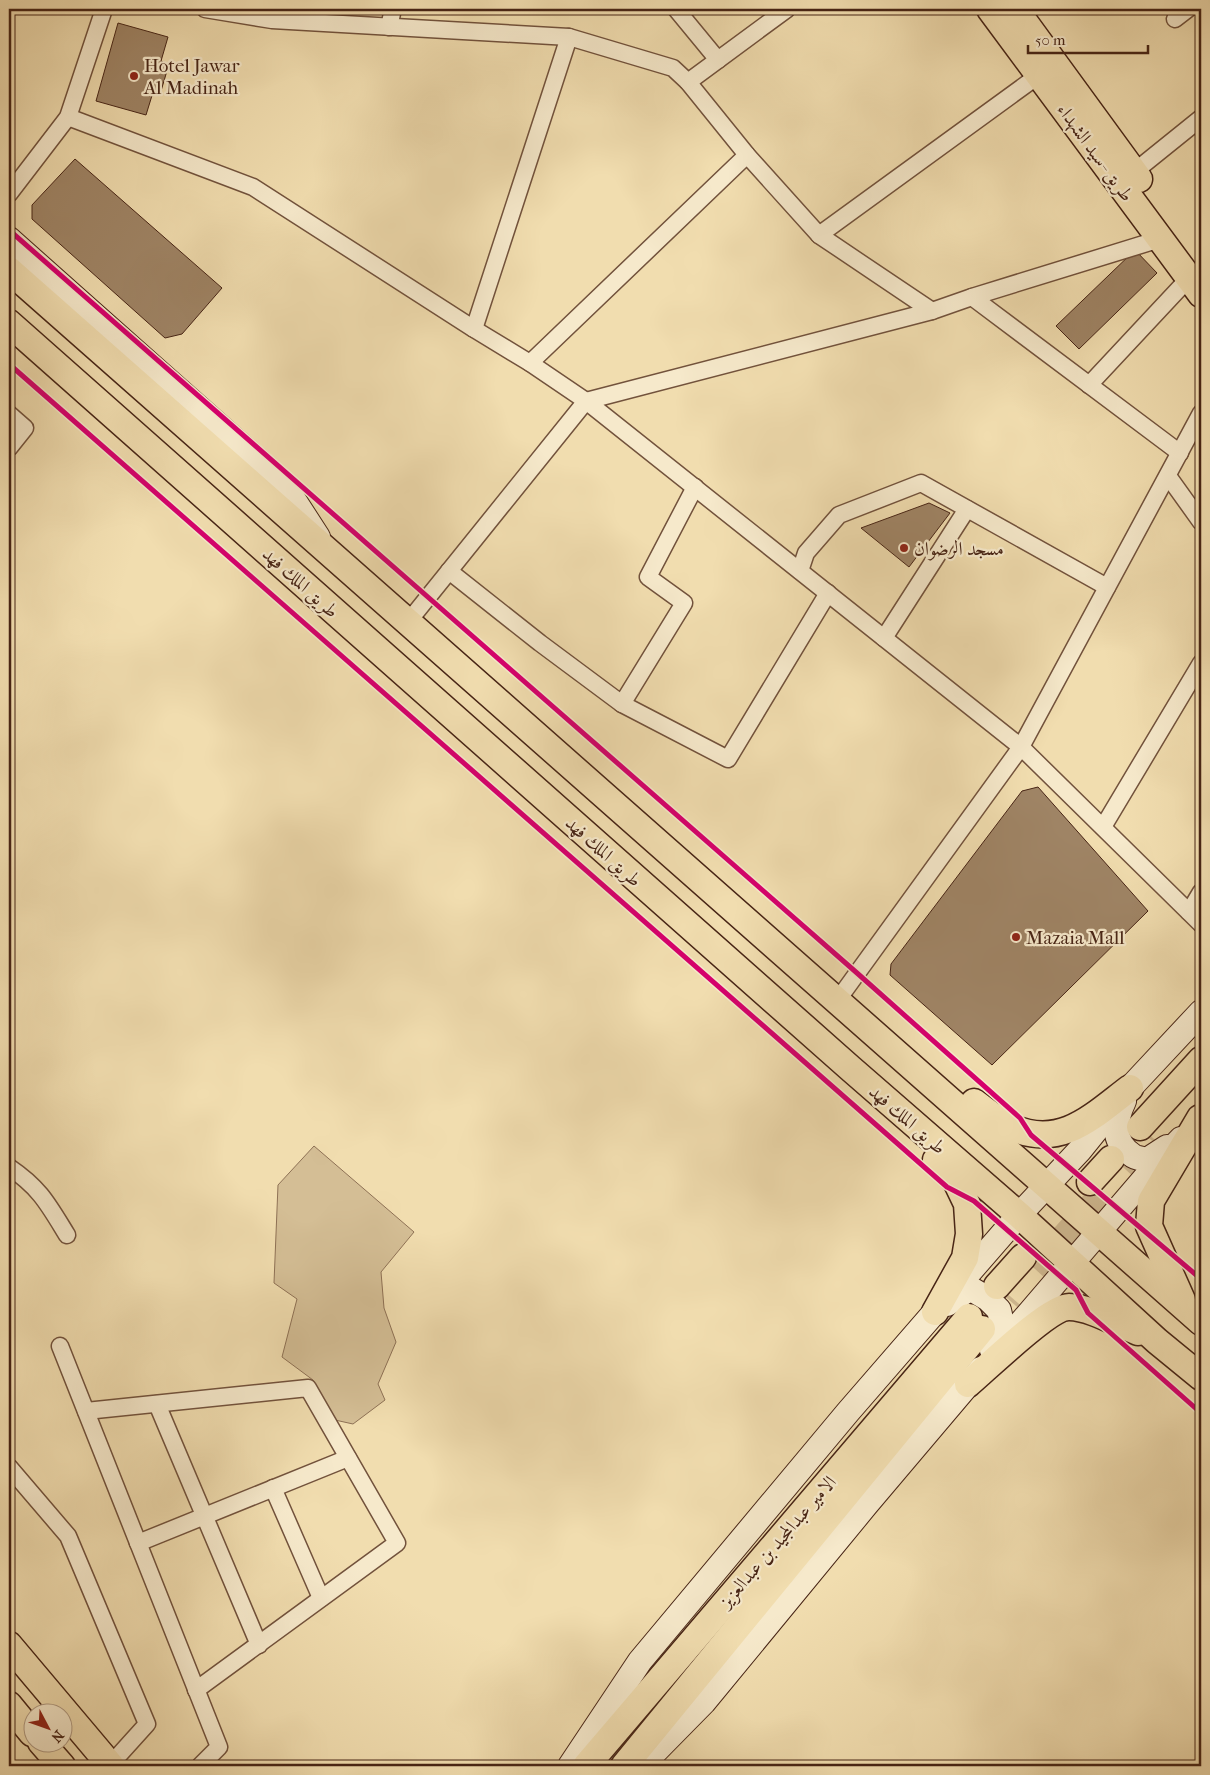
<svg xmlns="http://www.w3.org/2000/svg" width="1210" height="1775" font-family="'IM FELL French Canon',Amiri,serif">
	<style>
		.green { fill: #d4be95; stroke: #8e7155 }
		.building { fill: #9f8465; stroke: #472415 }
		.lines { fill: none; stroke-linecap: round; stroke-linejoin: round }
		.primary-tunnel { stroke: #cfb890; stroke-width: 26; stroke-dasharray: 26 13; stroke-linecap: butt }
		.street-casing { stroke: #72523c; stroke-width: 19 }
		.secondary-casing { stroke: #472415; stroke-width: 26 }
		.primary-casing { stroke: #472415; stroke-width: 29 }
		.street { stroke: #f6e9cb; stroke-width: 16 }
		.secondary { stroke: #f6e9cb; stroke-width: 24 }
		.primary { stroke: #f1ddaf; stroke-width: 26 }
		.cycleway-casing { stroke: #f6e9cb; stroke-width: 8 }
		.cycleway { stroke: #d6006c; stroke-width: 5 }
		.poi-dot { fill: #8f2418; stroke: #f6e9cb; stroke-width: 2 }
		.labels { text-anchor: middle; stroke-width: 4.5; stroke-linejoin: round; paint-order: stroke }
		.poi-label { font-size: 19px; fill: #472415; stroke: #f6e9cb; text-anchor: start }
		.street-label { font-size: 19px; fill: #472415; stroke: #f6e9cb }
	</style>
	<rect width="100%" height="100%" fill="#f1ddaf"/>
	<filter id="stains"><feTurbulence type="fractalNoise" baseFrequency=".004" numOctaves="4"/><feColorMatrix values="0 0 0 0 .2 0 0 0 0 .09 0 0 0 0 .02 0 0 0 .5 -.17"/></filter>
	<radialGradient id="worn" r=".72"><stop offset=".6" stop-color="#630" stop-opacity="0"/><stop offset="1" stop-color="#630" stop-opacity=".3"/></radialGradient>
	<!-- green -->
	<polygon class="green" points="314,1146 414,1232 381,1272 384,1308 396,1342 378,1384 385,1400 353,1424 335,1420 313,1380 282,1357 297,1299 274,1283 278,1185"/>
	<!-- building -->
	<g class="building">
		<polygon points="118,23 168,37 161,61 169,64 161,91 154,89 146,115 96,101"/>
		<polygon points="75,159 222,288 182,334 165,338 32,219 32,205"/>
		<polygon points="1135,250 1157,273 1079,349 1056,326"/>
		<polygon points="929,503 950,513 909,567 861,528"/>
		<polygon points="1038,787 1148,911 992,1065 890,975 891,964 1022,791"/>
	</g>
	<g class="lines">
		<!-- primary-tunnel -->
		<g class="primary-tunnel">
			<polyline points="1125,1169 1153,1138"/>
			<polyline points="1035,1269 1104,1192"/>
			<polyline points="983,1329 1011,1297"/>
		</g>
		<defs>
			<g id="street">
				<polyline points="205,9 272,20 569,37 673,68 688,82 747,155 819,235 932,311"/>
				<polyline points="676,9 718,60"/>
				<polyline points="1175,19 1188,9"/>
				<polyline points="389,27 393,9"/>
				<polyline points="688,82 787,9"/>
				<polyline points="68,117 253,187 474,329 530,363 586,401 408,622"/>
				<polyline points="1134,172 1201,118"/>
				<polyline points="9,194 68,117 104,9"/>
				<polyline points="819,235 1039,75"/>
				<polyline points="972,297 1160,239"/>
				<polyline points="474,329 569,37"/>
				<polyline points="530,363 747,155"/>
				<polyline points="1089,385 1189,278"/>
				<polyline points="9,414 25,428 9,448"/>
				<polyline points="1180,453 972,297 932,311 586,401 1021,747 1201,924"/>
				<polyline points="1168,476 1201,522"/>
				<polyline points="449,571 540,643 622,704 728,759 828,593"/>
				<polyline points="800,571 806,553 839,515 921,483 1107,587"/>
				<polyline points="884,638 967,509"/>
				<polyline points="622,704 684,603 648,577 695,487"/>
				<polyline points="1103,827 1201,663"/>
				<polyline points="1189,912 1201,892"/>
				<polyline points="837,1001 1021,747 1201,413"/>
				<path d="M9,1167C40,1188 48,1204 67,1235"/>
				<polyline points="60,1346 219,1747 200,1766"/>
				<polyline points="157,1404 259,1645"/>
				<polyline points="86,1411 308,1388 397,1543 196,1690"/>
				<polyline points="9,1467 68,1536 147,1724 110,1765"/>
				<polyline points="273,1488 321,1598"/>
				<polyline points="138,1543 348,1458"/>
			</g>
			<g id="secondary">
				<polyline points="9,239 283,483 318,537"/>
				<path d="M1124,1101C1115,1120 1111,1141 1132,1155C1135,1158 1143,1159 1147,1160L1167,1147"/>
				<polyline points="947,1304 966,1291 973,1290 988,1299 999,1310 1003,1328 992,1350"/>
				<polyline points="1006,1340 1157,1164 1181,1139"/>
				<polyline points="570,1766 640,1661 848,1412 1019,1215 1080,1150 1130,1088 1201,1012"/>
				<polyline points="641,1766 704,1702 866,1505 981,1369"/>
			</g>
			<g id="primary">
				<polyline points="990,9 1201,294"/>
				<polyline points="1015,9 1139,179"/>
				<polyline points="9,270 1201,1322"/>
				<polyline points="9,323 850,1068 1019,1215 1157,1341 1201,1377"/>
				<path d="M974,1102C986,1111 999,1122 1013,1128C1062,1149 1094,1115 1130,1088"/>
				<polyline points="1140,1127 1201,1060"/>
				<polyline points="1090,1182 1111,1159"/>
				<polyline points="997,1286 1023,1257"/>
				<polyline points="1182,1300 1149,1226 1151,1201 1200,1118"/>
				<polyline points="935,1312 965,1258 969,1234 967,1204 956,1181 936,1160"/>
				<path d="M968,1384C986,1369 1049,1307 1069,1307C1090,1307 1118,1324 1138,1332"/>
				<polyline points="9,1645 111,1766"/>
				<polyline points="9,1705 32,1733"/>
				<polyline points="41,1742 62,1766"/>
				<polyline points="586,1766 969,1317"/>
				<polyline points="624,1766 982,1329"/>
			</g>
		</defs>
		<!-- street casing -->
		<use href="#street" class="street-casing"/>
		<!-- secondary casing -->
		<use href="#secondary" class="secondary-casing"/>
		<!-- primary casing -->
		<use href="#primary" class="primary-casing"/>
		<!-- street -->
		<use href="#street" class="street"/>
		<!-- secondary -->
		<use href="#secondary" class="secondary"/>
		<!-- primary -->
		<use href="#primary" class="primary"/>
		<defs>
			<g id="cycleway">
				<polyline points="9,230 857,973 1020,1118 1031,1135 1201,1279"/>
				<polyline points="9,364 947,1187 974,1201 1076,1290 1088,1313 1201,1413"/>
			</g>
		</defs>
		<!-- cycleway casing -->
		<use href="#cycleway" class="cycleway-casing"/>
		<!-- cycleway -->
		<use href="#cycleway" class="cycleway"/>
	</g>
	<!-- markers -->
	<g class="poi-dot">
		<circle cx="134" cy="76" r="5"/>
		<circle cx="904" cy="548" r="5"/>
		<circle cx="1016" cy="937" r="5"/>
	</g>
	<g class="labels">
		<!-- poi labels -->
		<g class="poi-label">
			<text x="144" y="72">Hotel Jawar<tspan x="144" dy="22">Al Madinah</tspan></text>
			<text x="914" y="555">مسجد الرضوان</text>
			<text x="1026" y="944">Mazaia Mall</text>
		</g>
		<!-- street labels -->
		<g class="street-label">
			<text transform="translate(1096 152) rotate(54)" y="7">طريق -سيد الشهداء</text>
			<text transform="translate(301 582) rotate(42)" y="7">طريق الملك فهد</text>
			<text transform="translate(604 851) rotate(42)" y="7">طريق الملك فهد</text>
			<text transform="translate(908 1119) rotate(41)" y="7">طريق الملك فهد</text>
			<text transform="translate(777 1541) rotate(-49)" y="7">الامير عبدالمجيد بن عبدالعزيز</text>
		</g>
	</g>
	<!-- margin -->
	<rect width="1210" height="1775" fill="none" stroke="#f1ddaf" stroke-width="30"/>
	<rect x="10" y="10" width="1190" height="1755" fill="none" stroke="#472415" stroke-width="2.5"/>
	<rect x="15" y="15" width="1180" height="1745" fill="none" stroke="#472415"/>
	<!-- north arrow -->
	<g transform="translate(48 1728) rotate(131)"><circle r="24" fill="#f6e9cb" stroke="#b09a82"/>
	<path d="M0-4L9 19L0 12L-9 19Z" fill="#8f2418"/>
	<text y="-8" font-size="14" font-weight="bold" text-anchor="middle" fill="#472415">N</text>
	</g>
	<!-- scale -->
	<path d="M1028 45v8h120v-8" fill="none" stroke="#472415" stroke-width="2.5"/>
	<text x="1035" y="45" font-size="15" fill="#472415" stroke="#f6e9cb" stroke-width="4" paint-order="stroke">50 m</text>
	<rect width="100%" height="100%" filter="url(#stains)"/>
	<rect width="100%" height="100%" fill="url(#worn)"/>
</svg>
